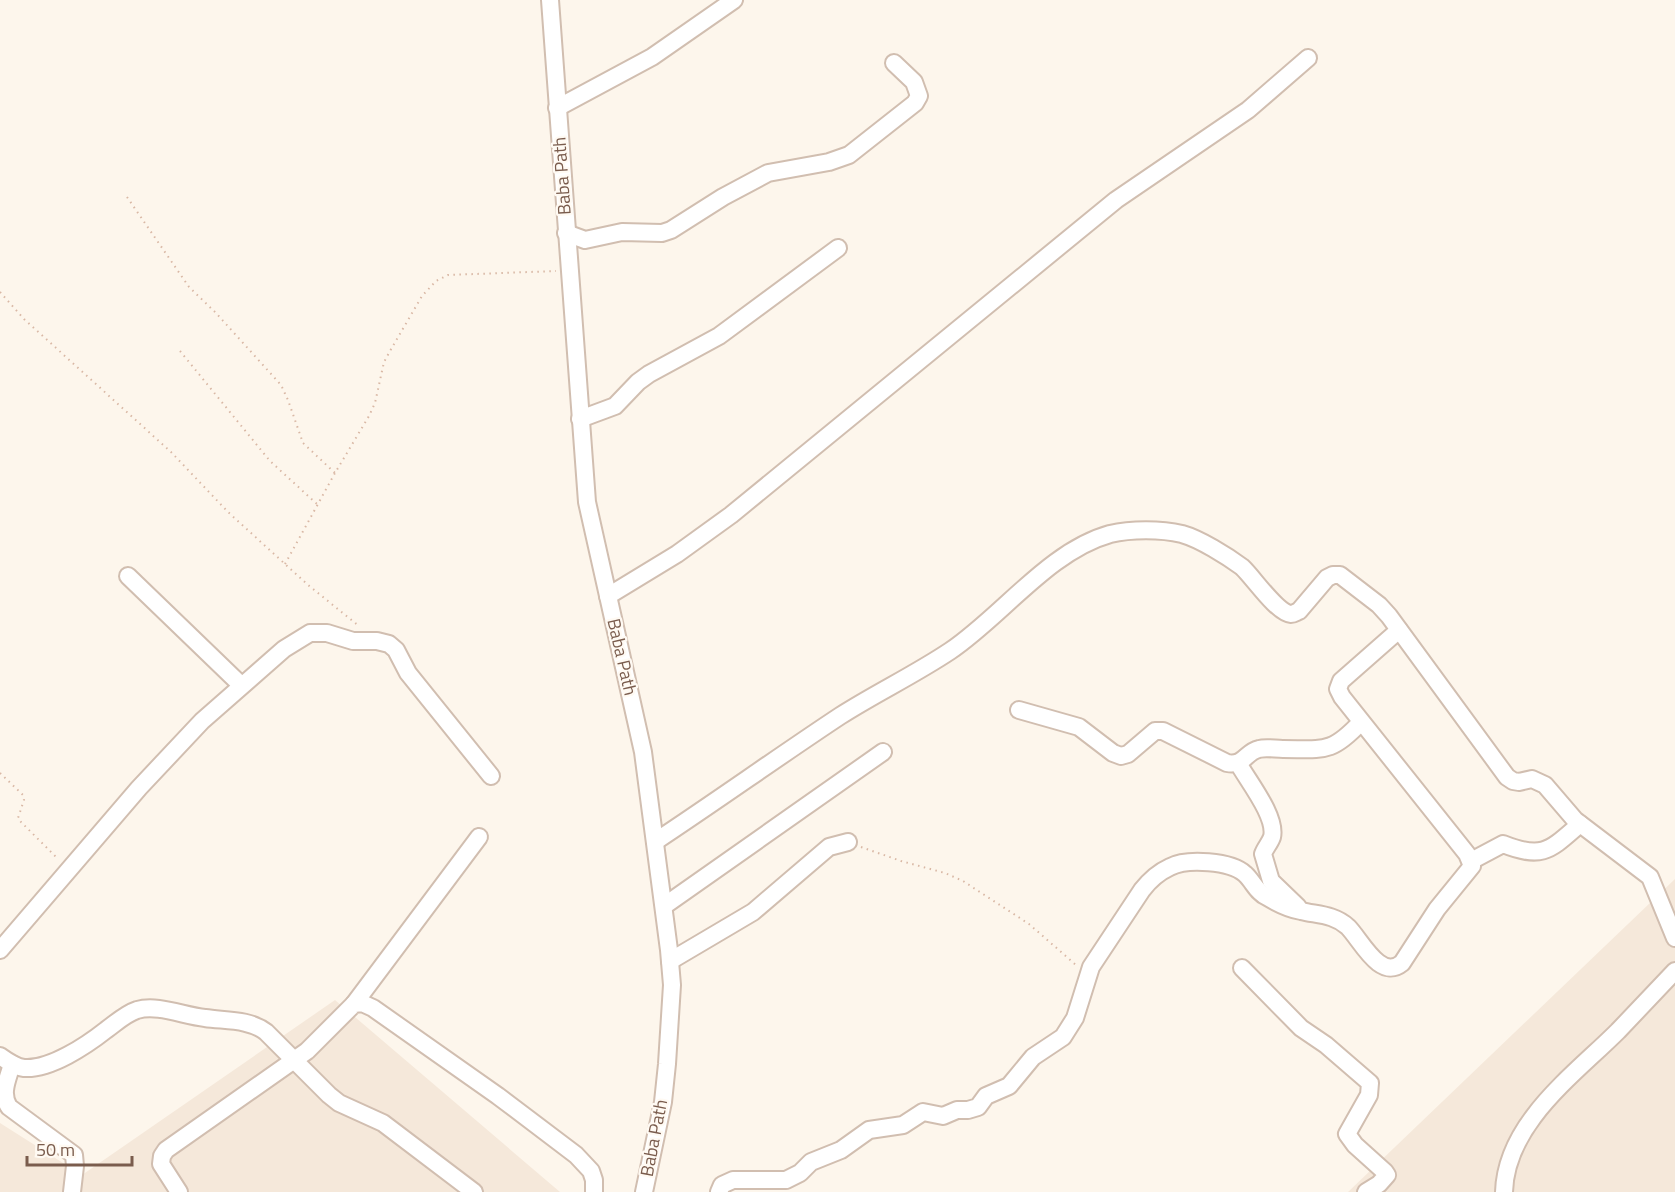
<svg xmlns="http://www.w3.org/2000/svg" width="1675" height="1192" font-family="'Titillium Web',sans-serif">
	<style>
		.residential { fill: #f5e8da }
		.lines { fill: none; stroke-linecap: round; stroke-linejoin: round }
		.minor-casing { stroke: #d1beb0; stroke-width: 20 }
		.path { stroke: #d9b8a5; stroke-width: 2; stroke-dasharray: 1.5 4.5; stroke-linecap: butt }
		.minor { stroke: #fff; stroke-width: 16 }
		.labels { text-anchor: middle; stroke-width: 4.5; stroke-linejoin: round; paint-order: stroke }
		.street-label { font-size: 18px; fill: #7a5c4d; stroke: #fffaf3 }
	</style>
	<rect width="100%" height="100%" fill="#fdf6ec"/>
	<!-- residential -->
	<g class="residential">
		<polygon points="1675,879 1675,1192 1348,1192"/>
		<polygon points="335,1000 560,1192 0,1192 0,1123 82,1175"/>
	</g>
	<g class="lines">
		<defs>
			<g id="minor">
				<polyline points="550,0 587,502 643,752 669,950 672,985 667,1064 663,1102 644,1192"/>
				<polyline points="557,108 652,57 734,0"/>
				<polyline points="566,233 585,240 622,232 662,233 671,230 723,197 768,173 829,162 849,155 915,103 919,96 914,82 894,63"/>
				<polyline points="580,419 615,406 638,382 649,374 719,336 838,248"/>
				<polyline points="128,576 241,685"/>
				<polyline points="608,596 677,554 731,515 1116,200 1248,110 1308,58"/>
				<path d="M1019,710L1079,727L1113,753L1121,756L1128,754L1155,731H1163L1227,763C1245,766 1245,752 1259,749C1266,747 1275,749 1283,749C1324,749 1331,754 1361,722"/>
				<path d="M1238,763C1248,781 1277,817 1272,837C1270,843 1265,848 1263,854L1271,881L1298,907"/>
				<path d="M656,841C718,800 778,757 840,716C876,693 914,675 950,651C1002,616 1049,551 1110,534C1131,529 1161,529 1182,534C1200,539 1227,556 1242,567C1253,577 1277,613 1291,614C1294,614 1296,612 1299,611L1327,578L1333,575H1340L1379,605L1389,616L1507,777L1513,781L1519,782L1532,779L1545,785L1575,820L1650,877L1675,938"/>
				<path d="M1471,861L1503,844C1543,860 1550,850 1580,824"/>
				<polyline points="664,906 883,752"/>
				<polyline points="0,950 139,788 202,721 284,649 310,633 327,633 353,641 377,641 389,644 396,650 408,673 491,776"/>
				<polyline points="670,961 753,912 829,847 848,842"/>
				<polyline points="1242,968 1301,1028 1326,1045 1370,1083 1369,1095 1347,1134 1355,1145 1385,1172 1387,1175 1379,1184 1366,1192"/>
				<polyline points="354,1004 479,837"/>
				<path d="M0,1056C7,1061 15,1067 24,1068C50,1070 87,1045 106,1030C116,1023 125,1014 137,1010C158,1004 184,1016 205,1018C226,1021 249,1019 266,1032L329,1095L339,1103L383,1123L474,1192"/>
				<path d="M12,1064C8,1079 0,1093 9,1107L74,1155L75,1166L72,1192"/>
				<polyline points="179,1192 161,1164 162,1156 166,1150 307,1051 354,1004 362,1003 373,1008 498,1096 576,1155 591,1171 594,1180 594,1192"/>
				<path d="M719,1192L722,1185L733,1180H786L800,1173L811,1162L841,1150L869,1130L903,1125L923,1112L943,1116L957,1110H968L978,1107L986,1096L1009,1086L1033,1057L1063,1037L1075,1018L1091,967L1142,890C1149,881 1159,872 1170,867C1187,858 1231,861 1245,874C1253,881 1256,892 1267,897C1277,903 1289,909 1301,911C1317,915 1334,914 1348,927C1361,940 1380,981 1402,963L1437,909L1472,866L1467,854L1342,697L1338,689L1341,681L1399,630"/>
				<path d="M1504,1192C1506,1123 1574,1075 1618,1031C1637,1011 1656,991 1675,971"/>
			</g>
		</defs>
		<!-- minor casing -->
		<use href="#minor" class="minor-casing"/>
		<!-- path -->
		<g class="path">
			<polyline points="127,197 189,287 216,313 281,385 288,400 303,443 335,473"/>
			<polyline points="0,292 24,319 171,452 228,512 308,585 359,626"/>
			<polyline points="180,351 270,461 318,505"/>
			<polyline points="285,564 335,473 369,416 375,403 384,362 390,351 422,296 436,281 448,275 556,271"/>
			<polyline points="0,773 23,795 24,800 18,818 21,822 58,859"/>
			<polyline points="861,847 901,861 945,873 963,881 1029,924 1076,965"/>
		</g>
		<!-- minor -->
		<use href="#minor" class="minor"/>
	</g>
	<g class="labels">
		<!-- street labels -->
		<g class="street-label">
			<text transform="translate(562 176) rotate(-94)" y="6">Baba Path</text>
			<text transform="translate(622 657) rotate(77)" y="6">Baba Path</text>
			<text transform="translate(654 1138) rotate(-79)" y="6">Baba Path</text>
		</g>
	</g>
	<!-- scale -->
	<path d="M27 1156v9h105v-9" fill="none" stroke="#7a5c4d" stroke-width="3"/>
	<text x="36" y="1156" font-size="18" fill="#7a5c4d" stroke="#fffaf3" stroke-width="4.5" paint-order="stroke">50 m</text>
</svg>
